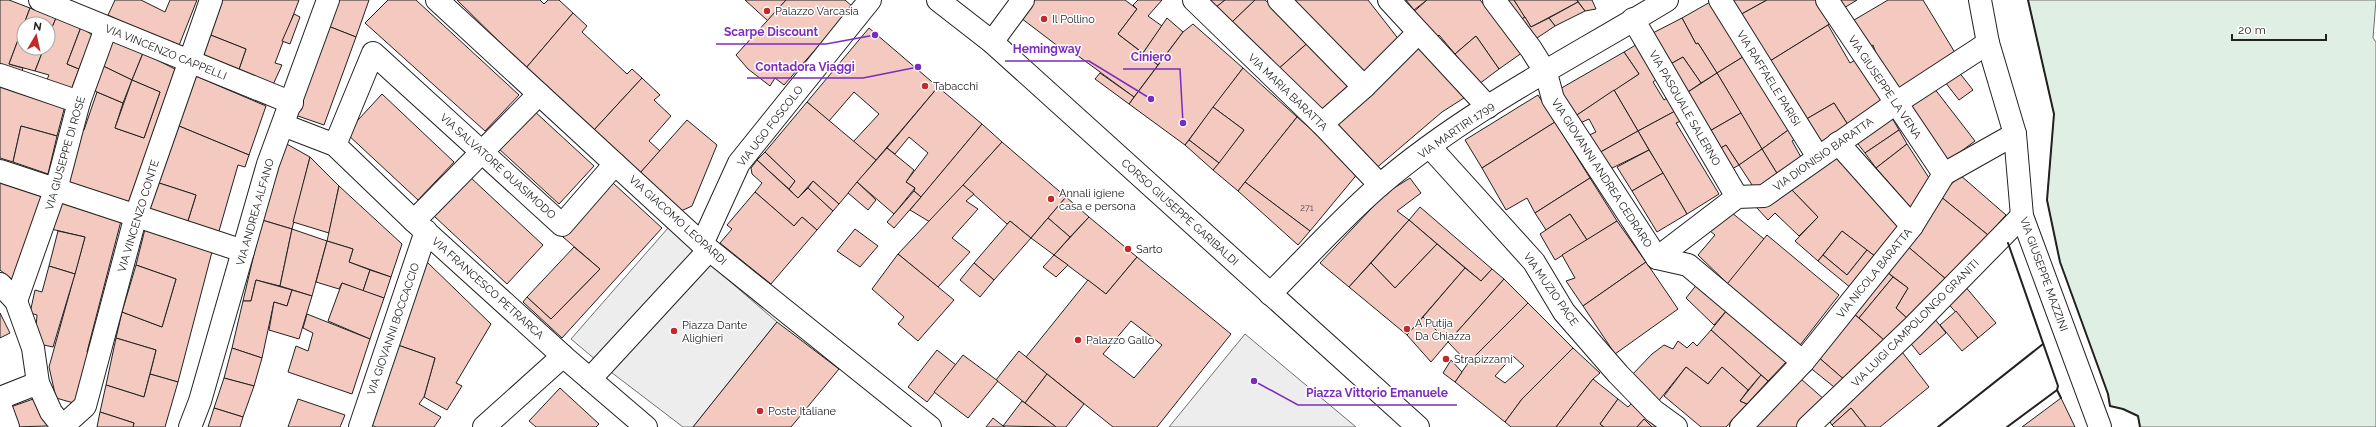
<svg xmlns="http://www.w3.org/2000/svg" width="2376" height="427" font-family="Raleway,sans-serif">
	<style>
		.green { fill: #e0efe3; stroke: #6f6f6f }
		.parking { fill: #ededed; stroke: #6f6f6f }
		.building { fill: #f3c9c0; stroke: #222; fill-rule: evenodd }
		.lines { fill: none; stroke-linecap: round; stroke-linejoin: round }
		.minor-casing { stroke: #222; stroke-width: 24 }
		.primary-casing { stroke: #222; stroke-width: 24 }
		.minor { stroke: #fff; stroke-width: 22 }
		.primary { stroke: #fff; stroke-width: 22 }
		.wall { stroke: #222; stroke-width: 2 }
		.poi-dot { fill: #c62828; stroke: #fff; stroke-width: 1.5 }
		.labels { text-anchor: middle; stroke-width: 3; stroke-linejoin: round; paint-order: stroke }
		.number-label { font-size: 9px; fill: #564c4a }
		.poi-label { font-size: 11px; fill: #222; stroke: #fff; text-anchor: start }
		.street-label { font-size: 11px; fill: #222; stroke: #fff }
		.leader { fill: none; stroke: #7b2cbf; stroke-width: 1.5 }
		.callout-dot { fill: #7b2cbf; stroke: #fff; stroke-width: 1.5 }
		.callout-label { font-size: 12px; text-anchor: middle; font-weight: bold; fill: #7b2cbf; stroke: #fff; stroke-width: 3; stroke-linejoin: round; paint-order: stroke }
	</style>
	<rect width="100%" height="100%" fill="#fff"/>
	<!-- green -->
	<polygon class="green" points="2028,0 2376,0 2373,38 2376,42 2376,427 2140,427 2138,416 2123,409 2110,406 2108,394 2060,262 2047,200 2054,114"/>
	<!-- parking -->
	<g class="parking">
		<polygon points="668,228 777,322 693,427 683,427 603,366 571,339"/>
		<polygon points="1245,334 1356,427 1169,427"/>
	</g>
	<!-- building -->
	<g class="building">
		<polygon points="0,0 9,0 30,8 9,64 23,68 21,74 0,69"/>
		<polygon points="115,0 141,0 165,12 170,0 197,0 178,48 108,15"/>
		<polygon points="221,0 299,0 275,63 282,65 271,89 237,75 246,49 208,34"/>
		<polygon points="337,0 369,0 356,37 328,26"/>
		<polygon points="388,0 416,0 519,95 485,131 365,23"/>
		<polygon points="457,0 540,0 544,4 548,0 559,0 573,13 526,68"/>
		<polygon points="745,0 786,0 768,21"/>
		<polygon points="786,0 845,0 853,7 784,85 775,78 770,86 748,69 736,55"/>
		<polygon points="1030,0 1125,0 1137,9 1118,34 1158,65 1134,97 1066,47 1063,50 1017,15"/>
		<polygon points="1138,0 1162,0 1148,16 1162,26 1143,53 1118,34 1137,9 1133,5"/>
		<polygon points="1208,0 1225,0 1215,8"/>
		<polygon points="1225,0 1255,0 1230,24 1215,8"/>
		<polygon points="1255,0 1265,0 1288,21 1312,39 1276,71 1230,24"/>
		<polygon points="1284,0 1368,0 1400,41 1359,77"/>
		<polygon points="1406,0 1427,0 1414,10"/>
		<polygon points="1427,0 1480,0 1503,28 1526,50 1499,69 1476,36 1455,54 1439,35 1433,41 1410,15"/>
		<polygon points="1501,0 1514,0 1525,17 1517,22"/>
		<polygon points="1514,0 1577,0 1578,2 1531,27"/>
		<polygon points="1577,0 1592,0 1596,9 1585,11"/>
		<polygon points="1729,0 1767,0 1738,16"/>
		<polygon points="1767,0 1822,0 1833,19 1828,25 1770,61 1738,16"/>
		<polygon points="1839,0 1857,0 1844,8"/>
		<polygon points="1888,0 1923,0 1957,56 1900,95 1882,70 1873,45 1866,49 1849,23"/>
		<polygon points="1712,1 1746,55 1717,73 1698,43 1696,44 1682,18"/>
		<polygon points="1578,2 1585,11 1555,26 1549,18"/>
		<polygon points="30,8 56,18 48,37 48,24 24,24 24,48 44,48 35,71 9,64"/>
		<polygon points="573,13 587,26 582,32 627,74 632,69 642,78 594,130 526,68"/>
		<polygon points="294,14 300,17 290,44 282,41"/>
		<polygon points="1525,17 1531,27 1549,18 1555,26 1531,42 1517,22"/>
		<polygon points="56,18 81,27 67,64 79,69 71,90 46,82 49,75 35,71 44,48 48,48 48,37"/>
		<polygon points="1167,18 1183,32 1158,65 1143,53"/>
		<polygon points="1682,18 1696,44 1698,43 1717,73 1701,83 1683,57 1667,66 1649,35"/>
		<polygon points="1193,24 1243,68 1185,145 1129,104 1183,32"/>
		<polygon points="1828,25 1850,63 1857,59 1884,103 1850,128 1834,103 1803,121 1784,92 1788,88 1770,61"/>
		<polygon points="328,26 356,37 324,125 295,115"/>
		<polygon points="81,27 92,35 79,69 67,64"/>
		<polygon points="869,28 938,87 876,160 853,142 879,114 854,92 829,121 807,102"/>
		<polygon points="208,34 246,49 237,75 196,60"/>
		<polygon points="1476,36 1499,69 1479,84 1455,54"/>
		<polygon points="108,39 143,53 132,80 99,64"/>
		<polygon points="1312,39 1352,82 1320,111 1276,71"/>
		<polygon points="1417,42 1464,98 1442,112 1374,170 1329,122"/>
		<polygon points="1639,43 1657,79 1653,82 1664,100 1669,97 1677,110 1638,131 1614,90 1639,74 1624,52"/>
		<polygon points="1624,52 1639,74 1574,117 1558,90"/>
		<polygon points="143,53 175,69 129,208 62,186 77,128 84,130 97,92 123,103 115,128 144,138 160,92 132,80"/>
		<polygon points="1746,55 1791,128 1762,149 1717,73"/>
		<polygon points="1683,57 1701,83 1685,94 1667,66"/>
		<polygon points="99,64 132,80 123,103 90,89"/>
		<polygon points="1243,68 1297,117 1238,191 1213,170 1244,130 1213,107"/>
		<polygon points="1958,71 1973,90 1959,100 1945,82"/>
		<polygon points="1100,73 1134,97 1129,104 1095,79"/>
		<polygon points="1717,73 1741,113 1708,132 1685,94"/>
		<polygon points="191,74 266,106 249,155 179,126"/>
		<polygon points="642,78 660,95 654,100 671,116 649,141 660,151 640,173 594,130"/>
		<polygon points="132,80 160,92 144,138 115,128"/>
		<polygon points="0,86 66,102 57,136 21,126 13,162 0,158"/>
		<polygon points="938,87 982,124 921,197 914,191 915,188 906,182 928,153 909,137 895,154 887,148"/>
		<polygon points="1934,88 1975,141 1948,161 1908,108"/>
		<polygon points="1614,90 1638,131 1597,154 1587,136 1596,132 1589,119 1578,124 1574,117"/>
		<polygon points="382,94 454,162 418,200 346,133"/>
		<polygon points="1538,95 1555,122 1482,168 1465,140"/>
		<polygon points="807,102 876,160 839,204 813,181 798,198 789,189 795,181 765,152"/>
		<polygon points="1834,103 1850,128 1821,149 1803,121"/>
		<polygon points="1213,107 1244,130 1219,163 1189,140"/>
		<polygon points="533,110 594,166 559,204 498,148"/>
		<polygon points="1677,110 1683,120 1676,123 1719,194 1687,214 1638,131"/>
		<polygon points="1741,113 1762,149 1739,165 1726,145 1719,149 1708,132"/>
		<polygon points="1297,117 1359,172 1310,231 1245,182"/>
		<polygon points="1892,118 1899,130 1865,153 1855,140"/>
		<polygon points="687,120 717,145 692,206 681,211 640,173"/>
		<polygon points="1555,122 1590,178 1535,213 1527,198 1506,210 1482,168"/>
		<polygon points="982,124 1002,142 930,222 910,210"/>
		<polygon points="21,126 57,136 48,174 13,162"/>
		<polygon points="179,126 249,155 245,167 238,165 217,238 186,227 196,195 153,181 164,164"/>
		<polygon points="1791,128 1797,138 1792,141 1802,159 1778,175 1762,149"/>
		<polygon points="1899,130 1907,144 1876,168 1865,153"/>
		<polygon points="1638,131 1649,150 1606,171 1597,154"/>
		<polygon points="1189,140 1219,163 1213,170 1185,145"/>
		<polygon points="1002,142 1066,197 1031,238 1010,221 1007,224 963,185"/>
		<polygon points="285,143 310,157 292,229 262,220"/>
		<polygon points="1907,144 1931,181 1911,208 1876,168"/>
		<polygon points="1726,145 1739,165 1732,169 1719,149"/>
		<polygon points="887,148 914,170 906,182 915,188 894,214 857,182"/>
		<polygon points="1762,149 1778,175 1756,191 1739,165"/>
		<polygon points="1649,150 1663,173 1632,191 1617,167"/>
		<polygon points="765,152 795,181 789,189 757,160"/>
		<polygon points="1833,155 1875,194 1872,198 1901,225 1876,257 1842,231 1818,261 1795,241 1818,217 1788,186"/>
		<polygon points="310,157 339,186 329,233 293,222"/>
		<polygon points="757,160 798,198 808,188 833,211 817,230 802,217 794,226 755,192 762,183 752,174 751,168"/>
		<polygon points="1663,173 1687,214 1657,232 1632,191"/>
		<polygon points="1960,175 2006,215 1988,235 1940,196"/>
		<polygon points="0,177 43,191 18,284 0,270"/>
		<polygon points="470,177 543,245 507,284 434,216"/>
		<polygon points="1410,178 1421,193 1397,211 1409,220 1349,287 1320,263 1386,193"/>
		<polygon points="1590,178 1617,221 1587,240 1570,214 1546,230 1535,213"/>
		<polygon points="153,181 196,195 186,227 143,212"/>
		<polygon points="813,181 839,204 833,211 808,188"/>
		<polygon points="857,182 876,200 868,210 848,193"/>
		<polygon points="1245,182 1310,231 1298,245 1238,191"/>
		<polygon points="613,183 662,228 562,338 523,302 527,297 551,319 600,269 563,237"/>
		<polygon points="963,185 974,194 966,201 978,209 952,238 970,252 938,287 898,254"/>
		<polygon points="339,186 402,244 391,277 349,262 353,249 327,241"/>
		<polygon points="1788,186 1818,217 1799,236 1775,213 1768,220 1757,208"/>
		<polygon points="914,191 921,197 894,228 887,222"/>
		<polygon points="755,192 794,226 802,217 817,230 771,284 720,243 732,229 727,225"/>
		<polygon points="1940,196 1988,235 1947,280 1906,245"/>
		<polygon points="1066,197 1089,217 1070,237 1048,218"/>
		<polygon points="60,198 70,206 71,204 122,217 87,352 95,355 77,404 56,398 49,367 85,237 51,229"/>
		<polygon points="1420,207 1492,269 1481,281 1409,220"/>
		<polygon points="1726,208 1764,239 1728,284 1698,255 1715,235 1710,231"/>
		<polygon points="1570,214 1587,240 1555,260 1540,234"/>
		<polygon points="1089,217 1137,257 1106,294 1054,255"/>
		<polygon points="1048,218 1070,237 1054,255 1031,238"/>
		<polygon points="262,220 292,229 280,286 256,280 251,301 243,301"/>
		<polygon points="1409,220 1437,244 1395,288 1371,263"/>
		<polygon points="1010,221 1031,238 994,280 974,263"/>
		<polygon points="1617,221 1646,262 1583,306 1566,281 1575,278 1562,255"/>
		<polygon points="145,229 213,248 178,382 150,374 156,350 116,338 122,312 162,327 176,279 136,265"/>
		<polygon points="292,229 327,241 312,296 280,286"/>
		<polygon points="855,229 878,246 860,267 837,251"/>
		<polygon points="58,231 85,237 75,274 49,266"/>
		<polygon points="1842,231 1867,250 1847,275 1823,255"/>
		<polygon points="1767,235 1839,295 1797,349 1723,289"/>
		<polygon points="327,241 353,249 349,262 370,270 363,291 342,283 339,289 316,282"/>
		<polygon points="1437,244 1465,268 1407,335 1349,287 1371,263 1395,288"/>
		<polygon points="1906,245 1947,280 1910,321 1896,308 1908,288 1887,272"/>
		<polygon points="574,247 600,269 551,319 527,297"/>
		<polygon points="1867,250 1876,257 1851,288 1818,261 1823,255 1847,275"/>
		<polygon points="898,254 954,300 918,341 898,324 904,317 872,289"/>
		<polygon points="1054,255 1068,265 1056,277 1043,267"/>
		<path d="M1137,257L1231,334L1157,427H1113L1026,357L1088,280L1106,294ZM1131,321L1162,345L1134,378L1103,354Z"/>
		<polygon points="427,262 491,324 456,383 462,386 447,410 424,397 435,358 392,343"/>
		<polygon points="1646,262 1678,309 1615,354 1583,306"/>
		<polygon points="974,263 994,280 980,297 960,280"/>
		<polygon points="136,265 176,279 162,327 122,312"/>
		<polygon points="49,266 75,274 53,347 39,344 36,327 37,315 30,313 35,290 42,292"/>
		<polygon points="1465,268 1481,281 1492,269 1504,279 1448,342 1423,317"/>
		<polygon points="370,270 391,277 384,298 363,291"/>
		<polygon points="1887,272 1893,277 1859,318 1853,313"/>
		<polygon points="1893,277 1908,288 1896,308 1910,321 1884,340 1859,318"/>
		<polygon points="1504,279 1528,303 1468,363 1448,342"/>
		<polygon points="256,280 292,290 287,306 274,302 262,358 232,348 243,301 251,301"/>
		<polygon points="342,283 384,298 370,339 328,321"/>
		<polygon points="1698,283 1728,309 1714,325 1686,298"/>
		<polygon points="1964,285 1996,323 1978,338 1946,301"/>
		<polygon points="292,290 312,296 299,339 269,330 274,302 287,306"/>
		<path d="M1528,303L1573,348L1522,399L1505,422L1455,382L1468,363ZM1513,356L1524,366L1505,383L1495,376Z"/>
		<polygon points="1728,309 1788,360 1768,381 1711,330"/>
		<polygon points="1956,311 1978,338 1962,351 1940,325"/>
		<polygon points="0,313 10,333 0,338"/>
		<polygon points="1853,313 1884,340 1847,382 1817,356"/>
		<polygon points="307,314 370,339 352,394 288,372 296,346 308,351 313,333 303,328"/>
		<polygon points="1423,317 1448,342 1431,362 1407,335"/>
		<polygon points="1934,318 1946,333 1920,355 1908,340"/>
		<polygon points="777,322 839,369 791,427 693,427"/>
		<polygon points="1711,330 1761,375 1748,390 1722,367 1708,384 1686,367 1657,403 1630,377 1652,354 1664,345 1673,349 1678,341 1687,348 1693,342 1697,346"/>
		<polygon points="116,338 156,350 144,397 106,385"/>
		<polygon points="392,343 435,358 424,397 419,404 441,417 434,427 376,427 366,423"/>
		<polygon points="232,348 262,358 254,386 224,378"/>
		<polygon points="1573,348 1600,373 1593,379 1556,427 1511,427 1505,422 1522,399"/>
		<polygon points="1899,348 1929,387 1880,427 1866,427 1851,408 1832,425 1828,419"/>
		<polygon points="937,350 956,365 927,402 908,387"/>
		<polygon points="1019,351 1047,374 1025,403 996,380"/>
		<polygon points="963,355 998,381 968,418 934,392"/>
		<polygon points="1817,356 1847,382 1839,391 1808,366"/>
		<polygon points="1451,360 1462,372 1455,382 1443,373"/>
		<polygon points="1686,367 1708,384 1722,367 1748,390 1740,401 1747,404 1726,427 1701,427 1664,396"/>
		<polygon points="150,374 178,382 165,427 133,427 134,423 100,412 106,385 144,397"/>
		<polygon points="1047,374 1084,404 1066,427 1056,427 1025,403"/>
		<polygon points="1761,375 1768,381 1747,404 1740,401"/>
		<polygon points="224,378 254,386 243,417 214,408"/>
		<polygon points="1593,379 1618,399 1600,424 1604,427 1556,427"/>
		<polygon points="1801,379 1825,400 1798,427 1751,427"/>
		<polygon points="560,388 599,424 596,427 536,427 529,421"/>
		<polygon points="36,398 47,426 13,427 5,409"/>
		<polygon points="2061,398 2075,427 2022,427"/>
		<polygon points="298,399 345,415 340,427 288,427"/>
		<polygon points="1618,399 1628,407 1633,402 1662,427 1652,427 1644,419 1637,427 1604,427 1600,424"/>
		<polygon points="1022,401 1025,403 1056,427 1003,426"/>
		<polygon points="214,408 243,417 240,427 208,427"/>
		<polygon points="1851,408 1866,427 1834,427 1832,425"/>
		<polygon points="100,412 134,423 133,427 97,427"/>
		<polygon points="993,418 1003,426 1005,427 986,427"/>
		<polygon points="1644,419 1652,427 1637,427"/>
	</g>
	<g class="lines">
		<defs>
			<g id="minor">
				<polyline points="40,0 292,103"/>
				<polyline points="437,0 702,244 930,427"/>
				<polyline points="1194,0 1322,124 1380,185"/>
				<polyline points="1279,0 1364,87"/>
				<polyline points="1389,0 1488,107"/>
				<polyline points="1494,0 1531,49 1546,73 1553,99 1657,258 1688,265 1803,362"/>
				<polyline points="1720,0 1818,157"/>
				<polyline points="1827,0 1944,174"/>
				<polyline points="1633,19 1737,197"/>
				<polyline points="992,42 1023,0"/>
				<polyline points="0,75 79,102"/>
				<polyline points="1322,124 1364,87 1418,33"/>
				<polyline points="283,125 335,145 414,221 563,356 646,427"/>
				<polyline points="1838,143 1912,226"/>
				<polyline points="335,145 373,53 562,225 615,164"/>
				<polyline points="1430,147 1534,262 1564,312 1618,374 1654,411 1676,427"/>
				<polyline points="0,171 243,251"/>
				<polyline points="414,221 539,94"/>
				<polyline points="702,244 739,163 870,0"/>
				<polyline points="1657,258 1737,197 1764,196 1896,103 1988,43"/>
				<polyline points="0,284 16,301 33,348 38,383 51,412 63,427"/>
				<path d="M1270,294C1306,258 1341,219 1380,185C1466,111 1570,59 1667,0"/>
				<polyline points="16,301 58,182 79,102 106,28"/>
				<polyline points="590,379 709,250"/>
				<polyline points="0,398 38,383"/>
				<polyline points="0,405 8,427"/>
				<polyline points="63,426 85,406 136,215 211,0"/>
				<polyline points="190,427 200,401 268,164 328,0"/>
				<polyline points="360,427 426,231"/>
				<polyline points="484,427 563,356"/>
				<polyline points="1741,427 1803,362 1912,226 1944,174 2015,134"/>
				<polyline points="1808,427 1913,327 2022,216"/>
			</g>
			<g id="primary">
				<polyline points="938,0 992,42 1418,427"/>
				<polyline points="1980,0 1988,43 2015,134 2022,216 2100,427"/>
			</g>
		</defs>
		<!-- minor casing -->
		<use href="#minor" class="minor-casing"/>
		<!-- primary casing -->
		<use href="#primary" class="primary-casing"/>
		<!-- minor -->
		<use href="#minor" class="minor"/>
		<!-- primary -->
		<use href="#primary" class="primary"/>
		<!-- wall -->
		<g class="wall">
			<polyline points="2028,0 2054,114 2047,200 2060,262 2108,394 2110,406 2123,409 2138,416 2140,427"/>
			<polyline points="2057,390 2061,398"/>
			<polyline points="1938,427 2043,344"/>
			<polyline points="2007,427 2057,390 2058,386 2008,243"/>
		</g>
	</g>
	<!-- markers -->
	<g class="poi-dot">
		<circle cx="767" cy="11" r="4"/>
		<circle cx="1044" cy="19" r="4"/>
		<circle cx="925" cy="86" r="4"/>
		<circle cx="1051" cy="199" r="4"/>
		<circle cx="1128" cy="249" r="4"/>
		<circle cx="1407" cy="329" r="4"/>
		<circle cx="674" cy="331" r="4"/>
		<circle cx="1078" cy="340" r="4"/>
		<circle cx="1446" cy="359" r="4"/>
		<circle cx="760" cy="411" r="4"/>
	</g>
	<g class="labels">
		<!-- number labels -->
		<g class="number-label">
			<text x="1307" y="211">271</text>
		</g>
		<!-- poi labels -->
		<g class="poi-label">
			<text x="775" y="15">Palazzo Varcasia</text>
			<text x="1052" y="23">Il Pollino</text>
			<text x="933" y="90">Tabacchi</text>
			<text x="1059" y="197">Annali igiene<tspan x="1059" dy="13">casa e persona</tspan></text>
			<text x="1136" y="253">Sarto</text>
			<text x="1415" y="327">A Putija<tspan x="1415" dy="13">Da Chiazza</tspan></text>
			<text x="682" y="329">Piazza Dante<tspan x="682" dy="13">Alighieri</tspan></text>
			<text x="1086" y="344">Palazzo Gallo</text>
			<text x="1454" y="363">Strapizzami</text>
			<text x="768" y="415">Poste Italiane</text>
		</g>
		<!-- street labels -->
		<g class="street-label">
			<text transform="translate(166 52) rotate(22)" y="4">VIA VINCENZO CAPPELLI</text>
			<text transform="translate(1769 78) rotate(58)" y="4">VIA RAFFAELE PARISI</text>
			<text transform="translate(1885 87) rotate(56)" y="4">VIA GIUSEPPE LA VENA</text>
			<text transform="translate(1288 92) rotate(44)" y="4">VIA MARIA BARATTA</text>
			<text transform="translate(1685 108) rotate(60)" y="4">VIA PASQUALE SALERNO</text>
			<text transform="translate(770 126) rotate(-52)" y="4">VIA UGO FOSCOLO</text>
			<text transform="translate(1456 130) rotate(-35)" y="4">VIA MARTIRI 1799</text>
			<text transform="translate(65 153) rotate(-74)" y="4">VIA GIUSEPPE DI ROSE</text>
			<text transform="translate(1823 154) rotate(-35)" y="4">VIA DIONISIO BARATTA</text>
			<text transform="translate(498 166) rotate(42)" y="4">VIA SALVATORE QUASIMODO</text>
			<text transform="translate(1602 173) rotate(57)" y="4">VIA GIOVANNI ANDREA CEDRARO</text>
			<text transform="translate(255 212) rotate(-74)" y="4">VIA ANDREA ALFANO</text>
			<text transform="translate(1180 212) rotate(42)" y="4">CORSO GIUSEPPE GARIBALDI</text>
			<text transform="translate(138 216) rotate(-73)" y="4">VIA VINCENZO CONTE</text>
			<text transform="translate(678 220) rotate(42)" y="4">VIA GIACOMO LEOPARDI</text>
			<text transform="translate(1874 273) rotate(-51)" y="4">VIA NICOLA BARATTA</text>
			<text transform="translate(2044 274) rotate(70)" y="4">VIA GIUSEPPE MAZZINI</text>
			<text transform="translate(488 288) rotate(42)" y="4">VIA FRANCESCO PETRARCA</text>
			<text transform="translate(1551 289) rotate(55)" y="4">VIA MUZIO PACE</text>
			<text transform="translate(1915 323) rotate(-45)" y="4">VIA LUIGI CAMPOLONGO GRANITI</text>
			<text transform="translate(393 329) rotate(-71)" y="4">VIA GIOVANNI BOCCACCIO</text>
		</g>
	</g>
	<!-- callouts -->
	<path class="leader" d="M875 35L826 44H716M1151 99L1089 61H1005M1183 123L1180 69H1123M918 67L863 78H747M1254 381L1298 405H1457"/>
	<g class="callout-dot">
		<circle cx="875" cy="35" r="4"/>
		<circle cx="1151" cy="99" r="4"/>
		<circle cx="1183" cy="123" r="4"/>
		<circle cx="918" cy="67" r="4"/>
		<circle cx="1254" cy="381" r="4"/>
	</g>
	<g class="callout-label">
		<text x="771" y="36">Scarpe Discount</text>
		<text x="1047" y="53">Hemingway</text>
		<text x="1151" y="61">Ciniero</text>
		<text x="805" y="71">Contadora Viaggi</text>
		<text x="1377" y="397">Piazza Vittorio Emanuele</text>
	</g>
	<!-- north arrow -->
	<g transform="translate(36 36) rotate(9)"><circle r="19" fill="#ffffff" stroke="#a7a7a7"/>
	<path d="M0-3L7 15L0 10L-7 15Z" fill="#c62828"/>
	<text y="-6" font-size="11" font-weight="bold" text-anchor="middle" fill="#222222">N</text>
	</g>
	<!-- scale -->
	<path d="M2232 34v6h94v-6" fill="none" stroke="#222222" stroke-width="2"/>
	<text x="2238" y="34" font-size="12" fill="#222222" stroke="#ffffff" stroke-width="3" paint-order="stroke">20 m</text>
</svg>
